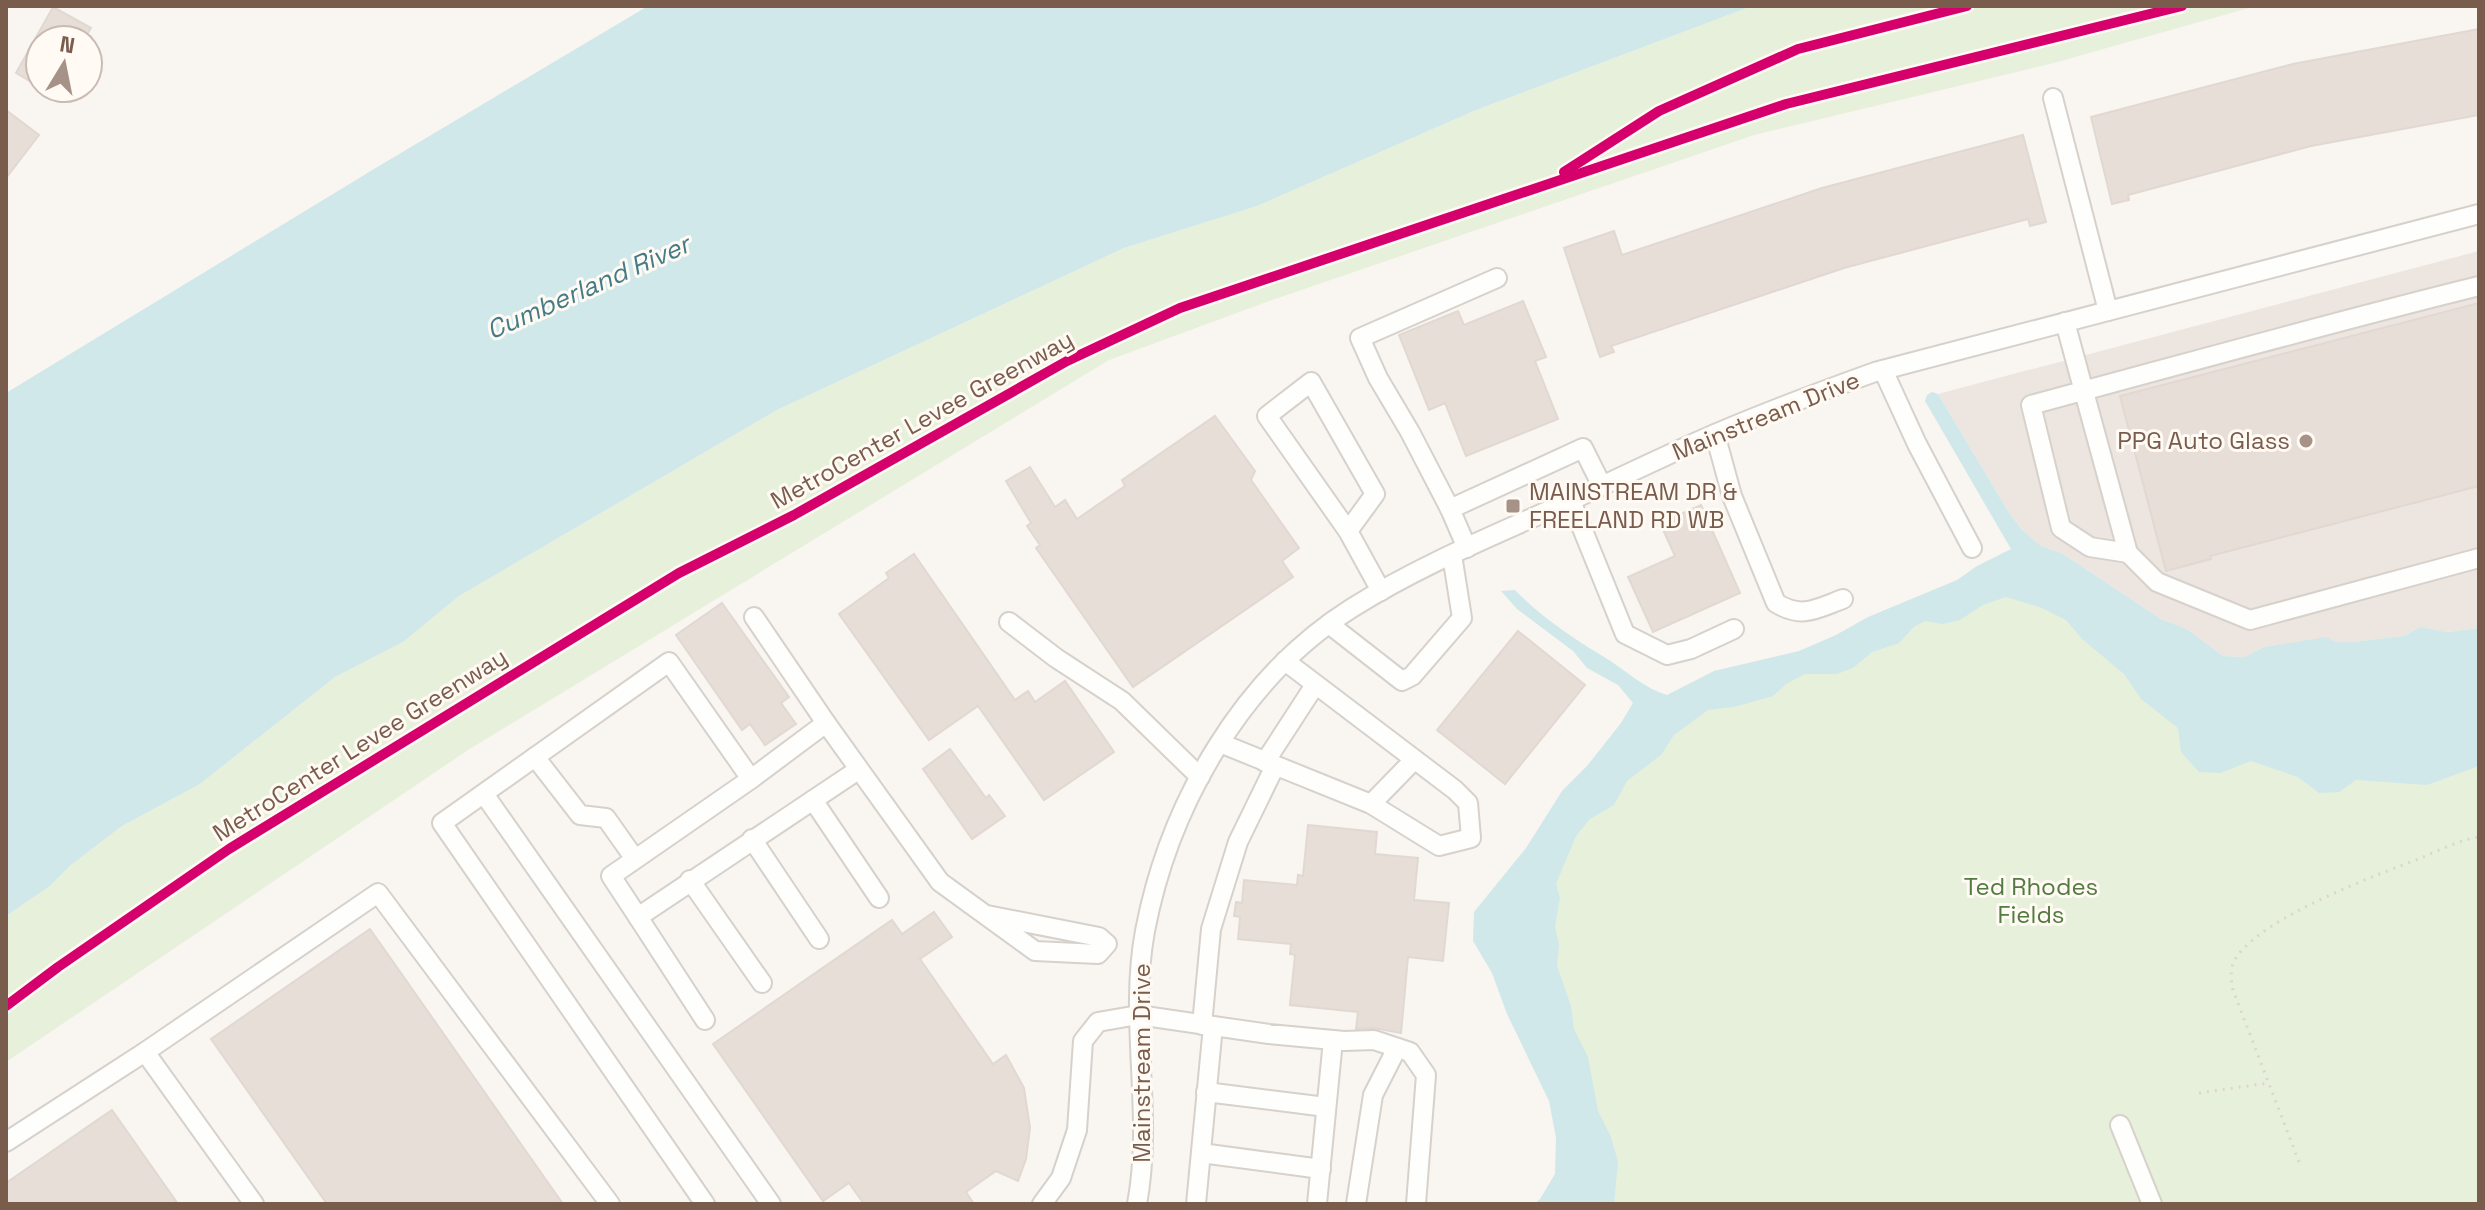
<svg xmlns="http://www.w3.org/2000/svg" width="2485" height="1210" font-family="'Space Grotesk',sans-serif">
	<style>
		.industrial { fill: #ede5e0 }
		.green { fill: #e7f0db }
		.water { fill: #d0e8ea }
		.building { fill: #e6ded7; stroke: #e2d8d2; stroke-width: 2 }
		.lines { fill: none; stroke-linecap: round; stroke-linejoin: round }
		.minor-casing { stroke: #d7d1cb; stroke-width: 22 }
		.path { stroke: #dcd5d0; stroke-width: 3; stroke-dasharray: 2 6; stroke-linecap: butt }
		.minor { stroke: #fefefd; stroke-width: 18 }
		.cycleway-casing { stroke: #fffaf3; stroke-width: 15 }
		.cycleway { stroke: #d6006c; stroke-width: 10 }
		.poi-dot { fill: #a69286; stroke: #fffaf3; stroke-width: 3 }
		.labels { text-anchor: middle; stroke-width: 6; stroke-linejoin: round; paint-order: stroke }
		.street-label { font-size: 24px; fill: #7a5c4d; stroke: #fffaf3 }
		.poi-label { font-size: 24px; fill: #7a5c4d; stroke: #fffaf3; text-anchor: end }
		.park-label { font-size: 24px; fill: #537a41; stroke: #fffaf3 }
		.water-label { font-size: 26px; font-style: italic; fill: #437c86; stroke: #fffaf3 }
	</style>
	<rect width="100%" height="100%" fill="#f9f5f0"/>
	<!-- industrial -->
	<polygon class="industrial" points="2479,251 2479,628 2447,632 2421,627 2403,636 2352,642 2295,643 2264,647 2244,657 2223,656 2187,629 2161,619 2063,554 2041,546 2022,530 2008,511 1938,394"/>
	<!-- green -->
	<g class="green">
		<polygon points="1752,6 2256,6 2050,64 1754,135 1275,299 1109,360 468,750 6,1062 6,916 50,886 71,865 122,826 200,784 335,677 403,642 459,596 777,410 1124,248 1257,206 1476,110"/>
		<polygon points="2033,572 2248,668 2479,660 2479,1204 1561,1204 1562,1080 1497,924 1633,735"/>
	</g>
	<!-- water -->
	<g class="water">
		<polygon points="648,6 1752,6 1476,110 1257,206 1124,248 777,410 459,596 403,642 335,677 200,784 122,826 71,865 50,886 6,916 6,393 374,169"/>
		<path d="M1932,392L1938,394L2008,511L2022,530L2041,546L2063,554L2161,619L2187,629L2223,656L2244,657L2264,647L2327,637L2335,642H2352L2403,636L2421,627L2447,632L2479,628V766L2427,785L2356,780L2339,792L2319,793L2298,777L2251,761L2220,773L2199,772L2181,752L2178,728L2141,699L2124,674L2082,639L2066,620L2042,608L2006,597L1983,605L1960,620L1943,624L1925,621L1914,627L1899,643L1872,652L1853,668L1837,674H1805L1786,684L1773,696L1734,707L1708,710L1674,735L1661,755L1627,781L1614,805L1590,819L1576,836L1556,884L1560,898L1555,926L1559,945L1557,966L1571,1006L1574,1029L1588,1057L1598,1111L1611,1137L1618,1162L1614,1204H1534L1540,1199L1555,1174L1556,1138L1549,1101L1507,1014L1492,973L1473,941L1474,912L1526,848L1562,791L1587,766L1621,723L1633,703L1618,685L1587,668L1573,651L1517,609L1501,591L1515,590C1542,618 1576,640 1609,660C1629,673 1644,688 1667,695L1714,671L1799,651L1836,635L1868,617L1957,580L1977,566L2011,549L1925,401L1927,395Z"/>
	</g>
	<!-- building -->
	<g class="building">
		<polygon points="53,7 91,28 84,40 40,40 40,87 16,73"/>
		<polygon points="2479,29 2479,115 2311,146 2128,195 2129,200 2112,204 2091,117 2293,64"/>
		<polygon points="6,110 39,135 6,178"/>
		<polygon points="2023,135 2046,222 2030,226 2028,219 1844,268 1611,346 1614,352 1600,357 1564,248 1614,231 1622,255 1822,188"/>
		<polygon points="1523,301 1546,357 1535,361 1558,419 1466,456 1445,403 1429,410 1399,335 1458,311 1464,325"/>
		<polygon points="2479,303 2479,486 2210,556 2211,559 2166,571 2120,396"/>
		<polygon points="1215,416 1255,471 1251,480 1299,548 1282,561 1293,577 1133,687 1036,548 1040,545 1027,526 1031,523 1006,481 1030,467 1055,507 1065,500 1077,519 1125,486 1122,480"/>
		<polygon points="1701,505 1740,593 1653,632 1628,577 1675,556 1660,523"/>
		<polygon points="914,554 1015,700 1028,691 1035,702 1065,681 1114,752 1044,800 978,706 929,740 839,614 889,578 886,573"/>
		<polygon points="722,603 789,697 781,703 796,724 765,745 750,724 742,730 676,635"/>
		<polygon points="1518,631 1585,685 1505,784 1437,730"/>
		<polygon points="950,749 986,798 989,795 1005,816 972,839 923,769"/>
		<polygon points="1308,825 1377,832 1375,854 1418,858 1414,900 1449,903 1443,961 1408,957 1401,1033 1374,1028 1356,1029 1358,1012 1290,1005 1295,955 1290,954 1291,944 1238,939 1240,917 1234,916 1236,902 1242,903 1244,880 1297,885 1298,875 1303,876"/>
		<polygon points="934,912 952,937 920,959 993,1064 1006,1055 1024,1088 1030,1128 1026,1159 1018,1181 996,1171 966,1192 974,1204 864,1204 849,1183 823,1201 713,1044 892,920 902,934"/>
		<polygon points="370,929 563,1204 327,1204 211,1039"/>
		<polygon points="112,1110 178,1204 6,1204 6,1183"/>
	</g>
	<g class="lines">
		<defs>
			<g id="minor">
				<polyline points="2053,98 2108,311"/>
				<path d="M2065,322L2128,553L2090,547L2061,528L2031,405C2180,365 2329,323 2479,286"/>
				<polyline points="1883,370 1917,444 1972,548"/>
				<path d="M1715,434L1732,496L1776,603C1802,619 1816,609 1843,599"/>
				<polyline points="1571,501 1625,634 1667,655 1691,649 1734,629"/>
				<polyline points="1450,509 1410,432 1378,378 1360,338 1497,278"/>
				<polyline points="1348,531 1267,416 1311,382 1375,494 1348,531 1381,591"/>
				<polyline points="1467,548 1450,509 1583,448 1602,486"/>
				<polyline points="2128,553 2157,582 2250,620 2479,558"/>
				<polyline points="754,617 826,723"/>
				<polyline points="1009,622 1056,658 1122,701 1200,777"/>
				<polyline points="1329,624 1402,681 1412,676 1462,618 1452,555"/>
				<polyline points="1220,743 1371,804 1439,846 1471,838 1468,803 1455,790 1285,661"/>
				<polyline points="535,757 580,815 606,818 635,859"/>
				<polyline points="1265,762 1315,685"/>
				<polyline points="751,779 611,876 638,917 858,770"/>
				<polyline points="484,794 771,1204"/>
				<polyline points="813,800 879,898"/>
				<polyline points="1371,804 1414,760"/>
				<polyline points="752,839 819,939"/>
				<polyline points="690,880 762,983"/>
				<polyline points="638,917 705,1020"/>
				<polyline points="1202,1025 1211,929 1238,842 1275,766"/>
				<polyline points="145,1052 254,1204"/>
				<polyline points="1206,1092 1326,1107"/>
				<polyline points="2120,1125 2152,1204"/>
				<polyline points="6,1142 145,1052 378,893 610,1204"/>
				<polyline points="1201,1153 1321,1169"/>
				<polyline points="705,1204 442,823 669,662 751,779 826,723 940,882 1035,951 1098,954 1107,944 1099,937 987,915"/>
				<polyline points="1042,1204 1061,1178 1077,1130 1083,1041 1098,1022 1138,1015 1269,1034 1344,1041 1374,1040 1410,1052 1426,1075 1416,1204"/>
				<path d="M1137,1204C1154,1113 1128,1022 1145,931C1169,805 1242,677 1352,608C1420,565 1497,534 1570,501C1619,478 1668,454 1717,433C1769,411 1822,391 1875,372L2479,214"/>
				<polyline points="1196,1204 1213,1026"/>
				<polyline points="1317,1204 1333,1040"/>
				<polyline points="1356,1204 1373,1095 1397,1048"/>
			</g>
		</defs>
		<!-- minor casing -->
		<use href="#minor" class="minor-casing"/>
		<!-- path -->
		<g class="path">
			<polyline points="2199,1093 2269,1083"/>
			<path d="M2299,1162L2233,990C2230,977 2230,965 2238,955C2268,915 2374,876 2421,858C2440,850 2459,840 2479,837"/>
		</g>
		<!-- minor -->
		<use href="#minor" class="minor"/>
		<defs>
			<g id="cycleway">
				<polyline points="1564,172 1659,111 1798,49 1967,6"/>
				<polyline points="6,1006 58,967 229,849 679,573 794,515 1067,361 1180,308 1786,104 2182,6"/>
			</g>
		</defs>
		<!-- cycleway casing -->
		<use href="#cycleway" class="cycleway-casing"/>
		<!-- cycleway -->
		<use href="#cycleway" class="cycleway"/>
	</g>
	<!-- markers -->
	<g class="poi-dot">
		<circle cx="2306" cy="441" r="8"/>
		<rect x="1505" y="498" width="16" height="16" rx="4"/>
	</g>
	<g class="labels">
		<!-- street labels -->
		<g class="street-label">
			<text transform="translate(1766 416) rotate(-22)" y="8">Mainstream Drive</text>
			<text transform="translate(922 420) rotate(-29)" y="8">MetroCenter Levee Greenway</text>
			<text transform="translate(360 745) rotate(-32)" y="8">MetroCenter Levee Greenway</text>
			<text transform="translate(1142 1063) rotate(-90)" y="8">Mainstream Drive</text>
		</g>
		<!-- poi labels -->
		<g class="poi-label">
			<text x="2290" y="449">PPG Auto Glass</text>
			<text x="1529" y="500" text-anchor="start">MAINSTREAM DR &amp;<tspan x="1529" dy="28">FREELAND RD WB</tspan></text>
		</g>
		<!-- park labels -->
		<g class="park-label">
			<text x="2031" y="895">Ted Rhodes<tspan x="2031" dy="28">Fields</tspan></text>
		</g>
		<!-- water labels -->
		<g class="water-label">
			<text transform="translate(588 287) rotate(-24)" y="9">Cumberland River</text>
		</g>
	</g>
	<!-- border -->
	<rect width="2485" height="1210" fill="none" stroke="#7a5c4d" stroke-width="16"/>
	<!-- north arrow -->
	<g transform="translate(64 64) rotate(10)"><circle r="38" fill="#fffaf3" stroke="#cabbb1" stroke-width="2"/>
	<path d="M0-6L14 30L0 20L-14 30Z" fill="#a69286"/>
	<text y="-12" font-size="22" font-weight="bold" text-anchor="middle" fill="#7a5c4d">N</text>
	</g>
</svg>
